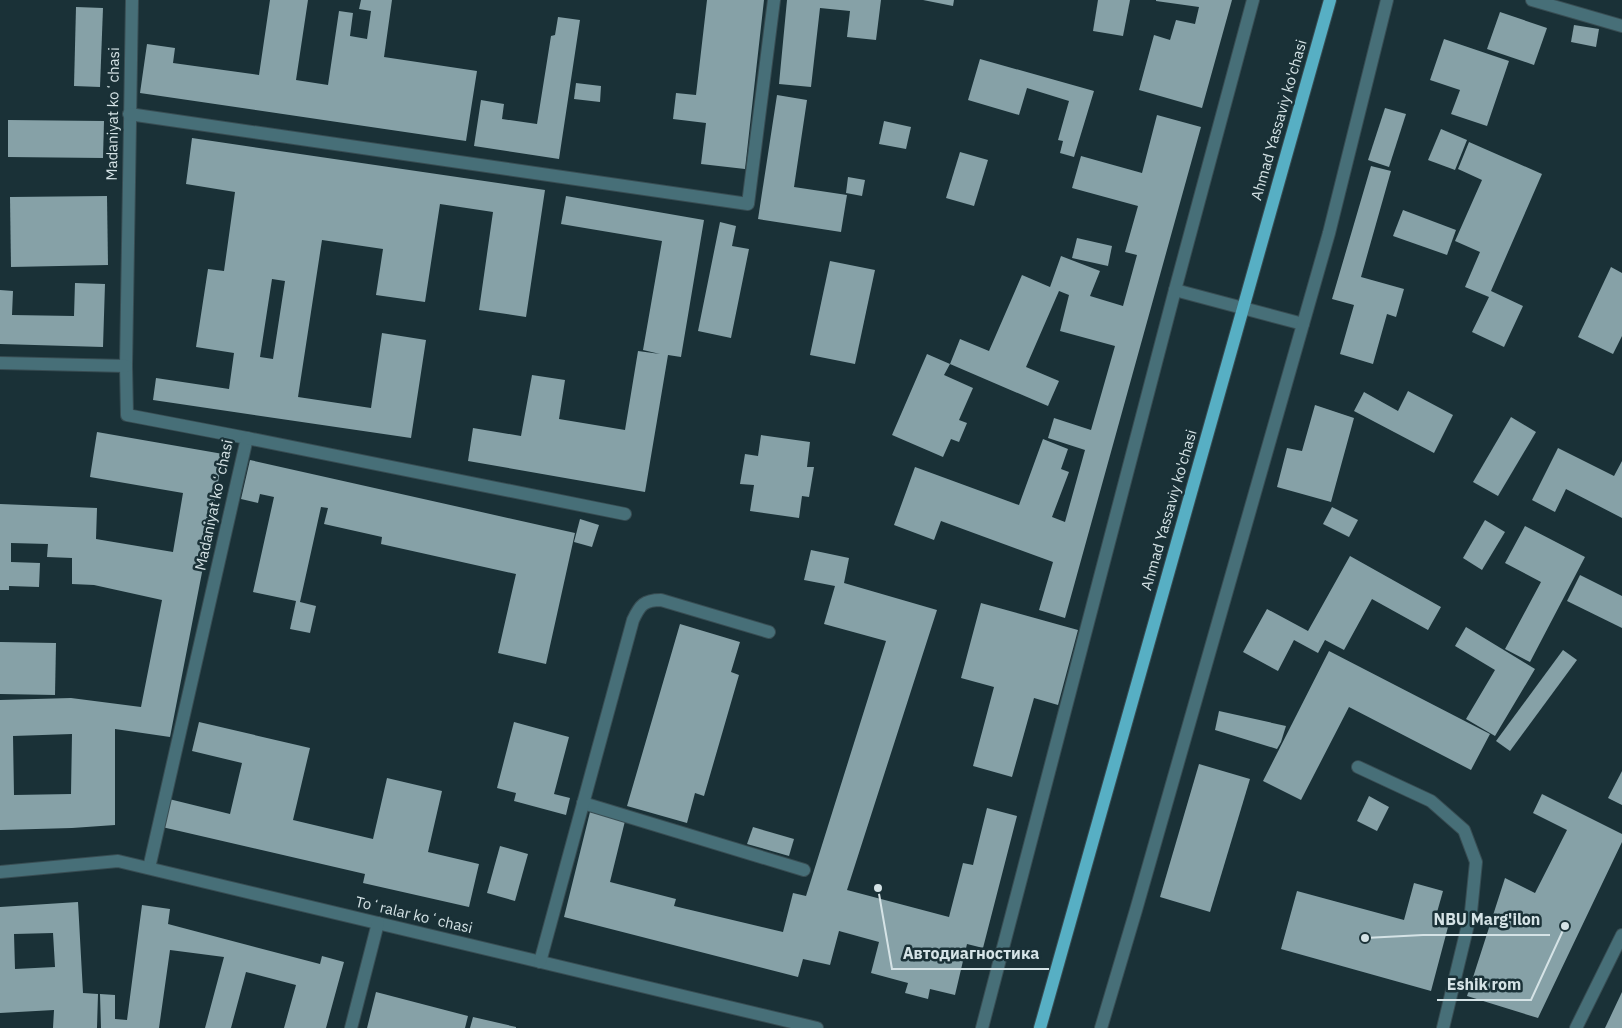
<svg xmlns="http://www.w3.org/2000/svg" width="1622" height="1028" font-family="'IBM Plex Sans',sans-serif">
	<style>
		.building { fill: #86a1a7; fill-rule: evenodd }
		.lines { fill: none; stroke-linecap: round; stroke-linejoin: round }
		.minor-casing { stroke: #384d53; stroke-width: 14 }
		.major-casing { stroke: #384d53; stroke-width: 14 }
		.minor { stroke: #476f78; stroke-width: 12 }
		.major { stroke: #57afc4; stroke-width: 12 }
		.labels { text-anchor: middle; stroke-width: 5; stroke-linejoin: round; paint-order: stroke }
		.street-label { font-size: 15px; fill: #d5e3e6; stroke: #1a3137 }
		.leader { fill: none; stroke: #d5e3e6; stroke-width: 2 }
		.callout-dot { fill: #d5e3e6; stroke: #1a3137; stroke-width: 2 }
		.callout-label { font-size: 16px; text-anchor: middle; font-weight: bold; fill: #d5e3e6; stroke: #1a3137; stroke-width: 5; stroke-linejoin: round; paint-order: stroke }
	</style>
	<rect width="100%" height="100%" fill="#1a3137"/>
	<!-- building -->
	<g class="building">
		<polygon points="270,0 308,0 296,80 328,85 339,11 353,13 350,36 367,39 371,11 359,9 361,0 392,0 384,57 477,71 466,141 140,93 147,44 175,48 173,63 259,75"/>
		<polygon points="707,0 764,0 745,169 701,164 706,123 673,119 676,93 696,95"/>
		<polygon points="787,0 881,0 876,40 847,37 850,11 820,8 811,87 779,84"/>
		<polygon points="923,0 954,0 953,6"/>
		<polygon points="1098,0 1130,0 1123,36 1093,31"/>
		<polygon points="1156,0 1232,0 1202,108 1139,90 1154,35 1170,40 1176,20 1195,24 1199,7 1156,1"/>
		<polygon points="76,7 103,8 100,87 74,86"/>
		<polygon points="1500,12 1547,28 1534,65 1487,49"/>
		<polygon points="558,17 580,20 559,159 474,146 481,100 504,104 502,119 537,124 551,36 555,35"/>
		<polygon points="1574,25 1599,29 1596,47 1571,42"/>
		<polygon points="1444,39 1509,61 1487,126 1451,114 1460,90 1430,80"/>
		<polygon points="980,59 1094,91 1074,157 1060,153 1063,141 1058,140 1069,101 1027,88 1019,115 968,100"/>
		<polygon points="576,83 601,86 600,102 574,99"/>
		<polygon points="777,95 807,100 794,187 847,195 841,232 758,219"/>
		<polygon points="1385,108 1406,114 1389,167 1368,160"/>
		<polygon points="1157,115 1201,127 1065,618 1039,610 1053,562 941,521 934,540 894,525 915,467 1019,505 1043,439 1068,449 1061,469 1069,472 1052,517 1065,522 1085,450 1048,438 1054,418 1091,430 1115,346 1060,331 1069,295 1059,291 1026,367 1059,381 1048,406 950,364 960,339 989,351 1022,275 1050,287 1061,256 1100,271 1090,296 1123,306 1137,255 1125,252 1138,206 1072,188 1081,156 1142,173"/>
		<polygon points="8,120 104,121 103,158 8,157"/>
		<polygon points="884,121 911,127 906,149 879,144"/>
		<polygon points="1441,129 1467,140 1455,170 1428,160"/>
		<path d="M192,138L545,190L526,317L479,310L493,212L440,204L425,302L376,295L383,249L322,240L298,397L371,408L382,333L426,340L411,438L153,400L156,378L229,389L234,353L196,347L208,269L224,271L235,192L186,184ZM272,279L285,281L273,359L260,357Z"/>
		<polygon points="1469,142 1542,174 1491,291 1523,306 1504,347 1472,332 1489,297 1465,287 1480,252 1455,241 1482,180 1458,169"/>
		<polygon points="960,152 988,160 974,206 946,198"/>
		<polygon points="1371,166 1391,171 1361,277 1404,289 1396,317 1387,314 1373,364 1340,354 1354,305 1332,299"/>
		<polygon points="848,177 865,180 862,196 846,193"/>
		<polygon points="107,196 108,265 11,267 10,197"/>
		<polygon points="566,196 704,220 681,357 668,355 645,492 468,461 473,428 521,436 532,375 565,380 559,419 625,430 638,351 660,354 643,350 662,241 561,224"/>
		<polygon points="1403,210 1456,230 1447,255 1393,236"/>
		<polygon points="720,222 736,226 732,246 749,249 731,338 698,331"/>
		<polygon points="1077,238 1112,246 1108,266 1072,258"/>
		<polygon points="830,261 875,270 855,364 810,355"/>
		<polygon points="1611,267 1622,273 1622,336 1613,354 1578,337"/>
		<polygon points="75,283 105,284 103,347 0,344 0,290 13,291 12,315 74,316"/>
		<polygon points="927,354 950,364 944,375 973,388 959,420 967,423 959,442 951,439 943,457 892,435"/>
		<polygon points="1408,391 1453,415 1434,453 1354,411 1364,392 1398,411"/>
		<polygon points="1315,405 1354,418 1331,502 1277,487 1287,448 1302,451"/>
		<polygon points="1511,417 1536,432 1498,496 1473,482"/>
		<path d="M97,432L223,454L205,557L170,737L115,729V825L72,828L0,830V700L71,698L141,707L162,600L94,585L72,584V558L47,557L48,544L11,543V562L40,563L39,587L9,586V590H0V504L97,508L96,539L173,552L183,493L90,477ZM72,734L71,794L14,795L13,736Z"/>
		<polygon points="761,435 810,442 807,467 814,467 809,497 802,496 799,518 750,511 754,485 740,484 745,454 758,456"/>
		<polygon points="1558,448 1614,476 1622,461 1622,518 1566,489 1555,512 1532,500"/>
		<polygon points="250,460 575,533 546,664 498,653 516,574 381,544 382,537 324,524 328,508 321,507 300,602 316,606 310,633 290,629 296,601 253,592 274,497 260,494 258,503 241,499"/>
		<polygon points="1332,507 1358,520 1349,537 1323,524"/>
		<polygon points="580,519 599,525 592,547 574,542"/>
		<polygon points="1485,520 1505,532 1482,570 1463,558"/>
		<polygon points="1525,526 1585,557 1530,662 1505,649 1541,582 1505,563"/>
		<polygon points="811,550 849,558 844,583 937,610 847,890 949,917 963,863 973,865 987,808 1017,816 983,948 967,944 955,995 930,989 928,999 905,993 908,983 871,973 879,942 839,931 830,965 803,959 798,977 564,917 590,812 625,821 610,882 676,899 674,906 783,932 793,893 806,896 886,641 824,624 835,586 804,580"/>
		<polygon points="1350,556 1441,607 1428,630 1372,599 1344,650 1325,640 1318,653 1294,640 1278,671 1243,652 1267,609 1308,631"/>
		<polygon points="1580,575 1622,596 1622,628 1567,601"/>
		<polygon points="981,603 1078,630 1058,705 1034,698 1012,777 973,766 994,687 961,678"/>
		<polygon points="680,624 740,642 731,672 739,675 704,796 695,793 687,823 627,806"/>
		<polygon points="1466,627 1535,669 1495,736 1466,719 1495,670 1455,646"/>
		<polygon points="0,642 56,643 55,695 0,694"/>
		<polygon points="1563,650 1577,660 1510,751 1496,741"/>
		<polygon points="1329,651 1490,734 1471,770 1349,707 1301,800 1263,781"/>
		<polygon points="1219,711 1286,726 1281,742 1277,749 1215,730"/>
		<polygon points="199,722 310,748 293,820 373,839 387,778 442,791 428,852 479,864 469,907 363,883 365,874 162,827 169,799 230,814 242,763 192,751"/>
		<polygon points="514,722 569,737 554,794 570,798 566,815 514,801 516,793 497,788"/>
		<polygon points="1199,764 1250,779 1210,912 1160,897"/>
		<polygon points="1622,771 1622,805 1608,798"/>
		<polygon points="1542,794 1622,834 1622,842 1538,1018 1467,996 1505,878 1535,893 1567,830 1533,813"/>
		<polygon points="1369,796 1389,807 1377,831 1357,821"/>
		<polygon points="753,827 794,839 789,856 747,844"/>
		<polygon points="500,846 528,854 515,901 487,893"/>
		<polygon points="1414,883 1443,891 1434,923 1448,927 1431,991 1281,949 1297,891 1404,920"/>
		<path d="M78,902L83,993L98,994L97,1028H53L54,1010L0,1013V907ZM53,933L55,967L15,969L14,934Z"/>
		<polygon points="142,905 170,909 168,924 320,964 322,956 344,962 326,1028 284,1028 296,985 246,972 231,1028 205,1028 224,957 170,950 159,1028 101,1028 100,994 115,995 115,1019 127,1020"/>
		<polygon points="376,992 468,1016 465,1028 367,1028"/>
		<polygon points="1622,992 1622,1028 1605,1028"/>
		<polygon points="473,1017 516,1027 516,1028 470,1028"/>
	</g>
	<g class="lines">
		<defs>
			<g id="minor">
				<polyline points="132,0 126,366 127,415 247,438 149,868"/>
				<polyline points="1532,0 1622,26"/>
				<polyline points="129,114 748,204 774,0"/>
				<polyline points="1175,290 1303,324"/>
				<polyline points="0,363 126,366"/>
				<polyline points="247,438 625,514"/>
				<polyline points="1358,767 1431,801 1464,830 1476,862 1471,912 1443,1028"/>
				<polyline points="583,803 804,870"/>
				<polyline points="0,872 118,861 817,1028"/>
				<path d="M540,962L633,620C640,605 644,600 661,600L769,632"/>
				<polyline points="351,1028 378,923"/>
				<polyline points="982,1028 1175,290 1253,0"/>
				<polyline points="1101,1028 1136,910 1329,233 1387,0"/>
				<polyline points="1576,1028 1622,935"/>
			</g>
			<polyline id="major" points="1040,1028 1330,0"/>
		</defs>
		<!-- minor casing -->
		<use href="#minor" class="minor-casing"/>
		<!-- major casing -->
		<use href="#major" class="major-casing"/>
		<!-- minor -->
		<use href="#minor" class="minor"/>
		<!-- major -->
		<use href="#major" class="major"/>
	</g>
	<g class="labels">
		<!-- street labels -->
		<g class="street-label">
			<text transform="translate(113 114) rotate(-89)" y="5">Madaniyat koʻchasi</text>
			<text transform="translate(1279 120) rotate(-74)" y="5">Ahmad Yassaviy ko'chasi</text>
			<text transform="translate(214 505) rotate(-78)" y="5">Madaniyat koʻchasi</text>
			<text transform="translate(1169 510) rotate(-74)" y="5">Ahmad Yassaviy ko'chasi</text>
			<text transform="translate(414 915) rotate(13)" y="5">Toʻralar koʻchasi</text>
		</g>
	</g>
	<!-- callouts -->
	<path class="leader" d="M1365 938L1423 935H1550M878 888L892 969H1049M1565 926L1531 1000H1437"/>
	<g class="callout-dot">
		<circle cx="1365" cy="938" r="5"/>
		<circle cx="878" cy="888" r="5"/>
		<circle cx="1565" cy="926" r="5"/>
	</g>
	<g class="callout-label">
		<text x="1487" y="925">NBU Marg'ilon</text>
		<text x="971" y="959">Автодиагностика</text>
		<text x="1484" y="990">Eshik rom</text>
	</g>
</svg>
